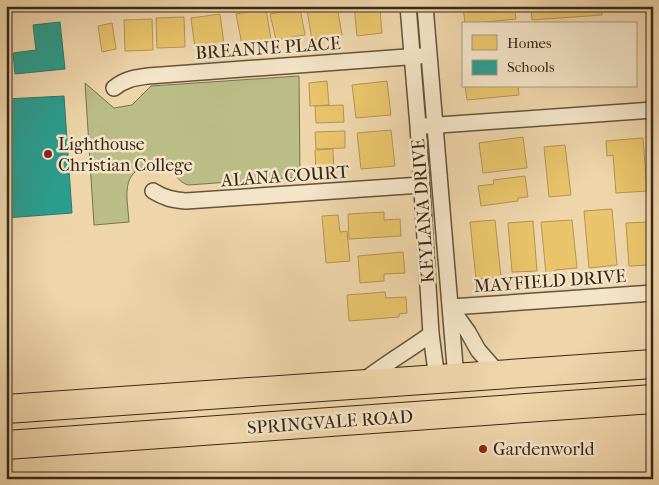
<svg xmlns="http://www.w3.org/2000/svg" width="659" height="485" font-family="'IM FELL French Canon',serif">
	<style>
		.green { fill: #bbbd87; stroke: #797250 }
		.homes { fill: #e9c46a; stroke: #b49552 }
		.schools { fill: #2a9d8f; stroke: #2e7a6c }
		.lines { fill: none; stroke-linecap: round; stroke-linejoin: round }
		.street-casing { stroke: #65533d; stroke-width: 18 }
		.highway-casing { stroke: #372819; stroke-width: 30 }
		.street { stroke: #f4e4c8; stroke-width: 15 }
		.highway { stroke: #eed5aa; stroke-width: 28 }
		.poi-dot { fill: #8f2418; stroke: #f4e4c8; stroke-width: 2 }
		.labels { text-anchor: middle; stroke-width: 5; stroke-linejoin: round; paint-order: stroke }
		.street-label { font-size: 18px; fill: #372819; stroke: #f4e4c8 }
		.poi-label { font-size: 18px; fill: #372819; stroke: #f4e4c8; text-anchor: start }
	</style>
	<rect width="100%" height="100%" fill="#eed5aa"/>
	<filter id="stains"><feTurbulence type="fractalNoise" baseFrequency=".004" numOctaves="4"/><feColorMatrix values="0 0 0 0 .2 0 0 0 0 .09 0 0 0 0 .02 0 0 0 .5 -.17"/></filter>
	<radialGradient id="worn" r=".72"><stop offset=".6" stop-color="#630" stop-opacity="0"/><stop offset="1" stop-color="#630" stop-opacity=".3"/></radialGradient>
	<!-- green -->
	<path class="green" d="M299,76L300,177L188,185C178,182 175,173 167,168C159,164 152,164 144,167C120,175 128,202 129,222L94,225L85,83L114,108L132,105L151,86Z"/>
	<!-- homes -->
	<g class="homes">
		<polygon points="325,6 337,6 342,35 312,40 307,10"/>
		<polygon points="354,6 383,6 383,9 380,9 382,33 357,36"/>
		<polygon points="463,6 514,6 516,19 465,24"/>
		<polygon points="531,6 601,6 602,15 532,20"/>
		<polygon points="300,8 305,35 276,40 270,14"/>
		<polygon points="266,9 271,39 242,45 236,14"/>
		<polygon points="220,14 224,44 195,48 191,18"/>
		<polygon points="184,17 185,47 157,48 156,18"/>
		<polygon points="152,19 153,50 125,51 124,20"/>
		<polygon points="112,23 116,49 102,52 98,26"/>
		<polygon points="653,40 653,65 648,41"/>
		<polygon points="327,81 329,105 310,106 309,83"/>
		<polygon points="387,81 391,115 356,118 352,85"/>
		<polygon points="465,86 518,86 519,95 467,100"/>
		<polygon points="343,105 344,122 316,123 315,106"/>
		<polygon points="391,130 395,166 361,169 357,133"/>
		<polygon points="345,131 345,148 316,149 315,132"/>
		<polygon points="523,137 527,168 483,173 479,143"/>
		<polygon points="643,138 647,191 616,193 613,155 607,156 606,141"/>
		<polygon points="565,145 571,195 549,197 544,147"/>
		<polygon points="333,149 334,174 316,174 315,150"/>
		<polygon points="525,176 528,197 518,198 518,201 481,206 478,186 494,184 493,180"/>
		<polygon points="612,209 617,265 589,268 584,211"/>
		<polygon points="384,212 384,220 400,219 401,236 349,239 348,214"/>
		<polygon points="338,215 340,232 347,231 350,261 326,263 322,216"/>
		<polygon points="495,220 501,277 476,279 470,222"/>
		<polygon points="572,220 577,268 555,270 555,274 546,274 541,222"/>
		<polygon points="533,221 537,271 512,272 508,223"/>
		<polygon points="649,222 651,248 648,249 649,265 629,266 626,223"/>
		<polygon points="403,252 405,273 384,274 384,281 360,283 358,256"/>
		<polygon points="385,292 386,298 406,297 407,313 399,314 399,317 349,321 347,295"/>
	</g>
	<!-- schools -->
	<g class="schools">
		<polygon points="60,22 65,69 15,74 13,53 36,50 33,25"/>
		<polygon points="64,96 72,213 6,218 6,99"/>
	</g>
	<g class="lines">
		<defs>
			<g id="street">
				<polyline points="408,6 418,126 431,334 437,379"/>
				<polyline points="425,6 456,378"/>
				<path d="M114,88C125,79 134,78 148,76L420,56"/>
				<polyline points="425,126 653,110"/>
				<path d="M153,191C164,198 173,200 186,201L421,185"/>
				<polyline points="451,307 653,293"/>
				<polyline points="451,308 468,332 478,350 499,374"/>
				<path d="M362,382C384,364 408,351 431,334"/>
			</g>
			<g id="highway">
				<polyline points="6,409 653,364"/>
				<polyline points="6,445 653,399"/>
			</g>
		</defs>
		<!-- street casing -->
		<use href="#street" class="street-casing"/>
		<!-- highway casing -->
		<use href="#highway" class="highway-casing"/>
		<!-- street -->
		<use href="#street" class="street"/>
		<!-- highway -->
		<use href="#highway" class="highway"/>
	</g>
	<!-- markers -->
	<g class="poi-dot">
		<circle cx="48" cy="154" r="5"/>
		<circle cx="483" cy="449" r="5"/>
	</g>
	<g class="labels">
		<!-- street labels -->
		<g class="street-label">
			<text transform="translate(268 48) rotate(-4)" y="6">BREANNE PLACE</text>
			<text transform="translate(285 176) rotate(-4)" y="6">ALANA COURT</text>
			<text transform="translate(423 211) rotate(-94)" y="6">KEYLANA DRIVE</text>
			<text transform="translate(550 281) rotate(-4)" y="6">MAYFIELD DRIVE</text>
			<text transform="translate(330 422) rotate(-4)" y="6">SPRINGVALE ROAD</text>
		</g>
		<!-- poi labels -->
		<g class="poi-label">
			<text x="58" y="150">Lighthouse<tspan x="58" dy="21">Christian College</tspan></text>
			<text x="493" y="455">Gardenworld</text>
		</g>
	</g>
	<!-- margin -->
	<rect width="659" height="485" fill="none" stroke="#eed5aa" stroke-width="25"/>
	<rect x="8" y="8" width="644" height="470" fill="none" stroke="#372819" stroke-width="2.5"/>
	<rect x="12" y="12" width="634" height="460" fill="none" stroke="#372819"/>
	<!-- legend -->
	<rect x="462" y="22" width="175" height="65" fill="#f4e4c8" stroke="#a89982"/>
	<rect x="472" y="35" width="25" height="15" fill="#e9c46a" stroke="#a89982"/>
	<text x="507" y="48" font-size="15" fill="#372819">Homes</text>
	<rect x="472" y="60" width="25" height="15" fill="#2a9d8f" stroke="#a89982"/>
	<text x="507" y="72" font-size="15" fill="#372819">Schools</text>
	<rect width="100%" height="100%" filter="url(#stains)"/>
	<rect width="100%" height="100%" fill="url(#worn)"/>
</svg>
